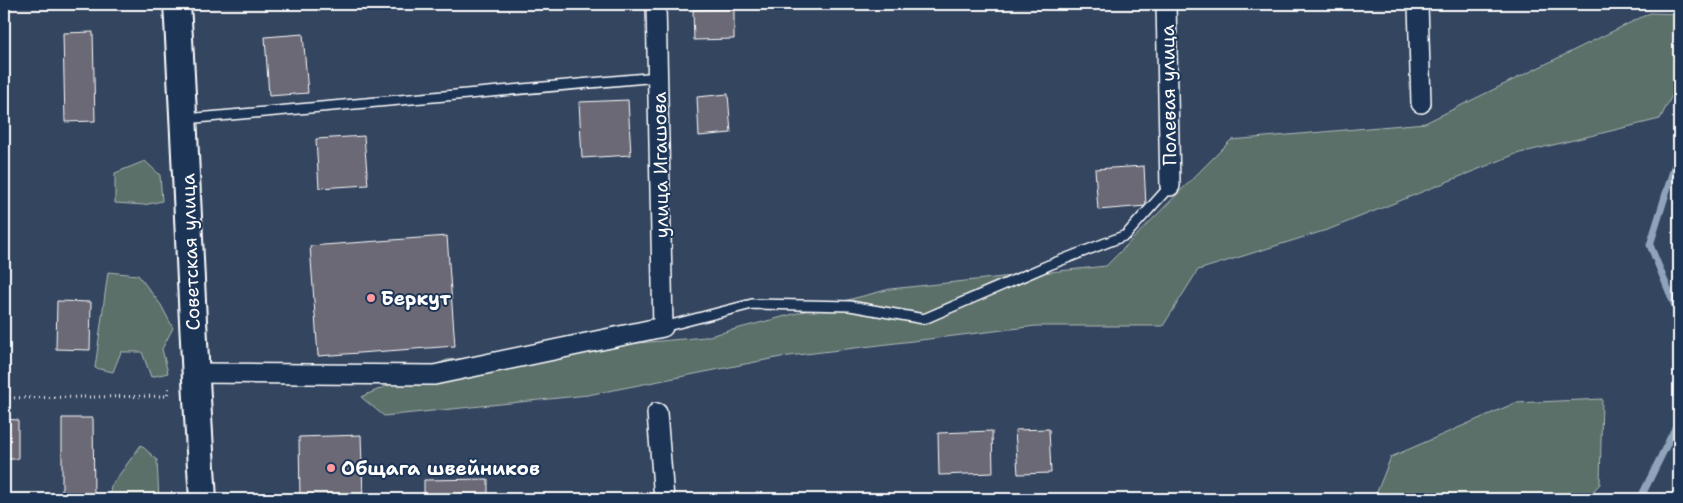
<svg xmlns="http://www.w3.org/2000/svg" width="1683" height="503" font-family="'Shantell Sans',sans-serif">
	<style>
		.green { fill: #5c706b; stroke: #aeb8b5 }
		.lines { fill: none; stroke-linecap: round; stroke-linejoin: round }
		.stream { stroke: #8fa4ba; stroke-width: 7 }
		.building { fill: #6b6975; stroke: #fff }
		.lane-casing { stroke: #fff; stroke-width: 12 }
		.street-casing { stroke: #fff; stroke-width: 22 }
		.secondary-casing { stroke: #fff; stroke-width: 30 }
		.path { stroke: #fff; stroke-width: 3; stroke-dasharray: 1 4; stroke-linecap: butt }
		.lane { stroke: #1d3557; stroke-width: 9 }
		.street { stroke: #1d3557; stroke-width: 19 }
		.secondary { stroke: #1d3557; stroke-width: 26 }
		.poi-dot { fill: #ff9aa2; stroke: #1d3557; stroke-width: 2 }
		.labels { text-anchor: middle; stroke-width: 4; stroke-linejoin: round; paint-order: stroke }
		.street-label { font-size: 19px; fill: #fff; stroke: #1d3557 }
		.poi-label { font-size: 19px; font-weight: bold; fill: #fff; stroke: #1d3557; text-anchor: start }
	</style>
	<rect width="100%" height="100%" fill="#344560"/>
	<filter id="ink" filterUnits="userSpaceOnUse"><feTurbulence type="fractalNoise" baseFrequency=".02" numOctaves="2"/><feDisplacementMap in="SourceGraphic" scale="10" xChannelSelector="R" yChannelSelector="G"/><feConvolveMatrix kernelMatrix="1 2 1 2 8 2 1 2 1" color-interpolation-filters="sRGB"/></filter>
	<g filter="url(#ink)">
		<!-- green -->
		<g class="green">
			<polygon points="1650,13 1679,14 1679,81 1660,119 1516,154 1330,229 1198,270 1163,326 1036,326 781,357 588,395 384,416 361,397 447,360 705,337 890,289 1106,266 1231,140 1425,123"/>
			<polygon points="145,161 160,175 162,201 144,205 115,203 115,173"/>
			<polygon points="108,272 138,275 161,305 173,328 162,349 168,373 151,377 142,352 121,352 113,372 95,368"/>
			<polygon points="1602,399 1600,484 1586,499 1374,499 1391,457 1515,403"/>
			<polygon points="141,445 157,460 159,499 109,499 111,486"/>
		</g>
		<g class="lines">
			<!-- stream -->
			<g class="stream">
				<polyline points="1679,154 1676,161 1650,245 1679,316"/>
				<polyline points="1640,499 1679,420"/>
			</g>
		</g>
		<!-- building -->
		<g class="building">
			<polygon points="734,9 734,39 694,40 693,10"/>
			<polygon points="93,32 95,121 65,122 63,33"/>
			<polygon points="303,34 308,93 269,96 265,37"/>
			<polygon points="728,94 731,133 699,136 697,97"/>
			<polygon points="628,100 631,155 582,158 579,102"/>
			<polygon points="364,136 368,185 319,188 316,139"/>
			<polygon points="1144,166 1146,206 1098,210 1095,169"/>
			<polygon points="447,236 455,346 318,356 310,246"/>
			<polygon points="57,301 91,302 90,350 56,349"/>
			<polygon points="62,418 93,418 94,495 62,495"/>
			<polygon points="4,419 18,420 18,459 4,459"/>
			<polygon points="1049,429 1051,473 1018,474 1015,430"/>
			<polygon points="992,431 993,473 939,475 938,433"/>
			<polygon points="361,435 363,499 300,499 299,437"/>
			<polygon points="488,479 488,499 424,499 424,480"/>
		</g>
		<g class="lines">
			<defs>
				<g id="lane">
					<polyline points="185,119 658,77"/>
					<polyline points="663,327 752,304 850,306 924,319 1049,265 1126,235 1170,186"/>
				</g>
				<g id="street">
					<polyline points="1166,4 1170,186"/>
					<polyline points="1418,4 1421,103"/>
					<polyline points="195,373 434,375 663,327 656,4"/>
					<polyline points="657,413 664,499"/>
				</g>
				<path id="secondary" d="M177,4C187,169 192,334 203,499"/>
			</defs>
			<!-- lane casing -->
			<use href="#lane" class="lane-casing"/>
			<!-- street casing -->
			<use href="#street" class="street-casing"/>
			<!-- secondary casing -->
			<use href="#secondary" class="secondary-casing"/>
			<!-- path -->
			<polyline class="path" points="4,398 167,396 169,386"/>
			<!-- lane -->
			<use href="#lane" class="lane"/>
			<!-- street -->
			<use href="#street" class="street"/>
			<!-- secondary -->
			<use href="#secondary" class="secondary"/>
		</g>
	</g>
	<!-- markers -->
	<g class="poi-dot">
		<circle cx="371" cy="298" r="5"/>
		<circle cx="331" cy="468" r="5"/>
	</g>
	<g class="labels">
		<!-- street labels -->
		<g class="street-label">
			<text transform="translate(1168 95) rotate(-91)" y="7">Полевая улица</text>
			<text transform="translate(660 165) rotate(-91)" y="7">улица Игашова</text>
			<text transform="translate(190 252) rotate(-92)" y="7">Советская улица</text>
		</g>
		<!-- poi labels -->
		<g class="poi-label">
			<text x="381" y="305">Беркут</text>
			<text x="341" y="475">Общага швейников</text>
		</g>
	</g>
	<!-- margin -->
	<rect width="1683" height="503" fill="none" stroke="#1d3557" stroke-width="20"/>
	<rect x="10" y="10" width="1663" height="483" fill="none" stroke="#fff" stroke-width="2" filter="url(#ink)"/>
</svg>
